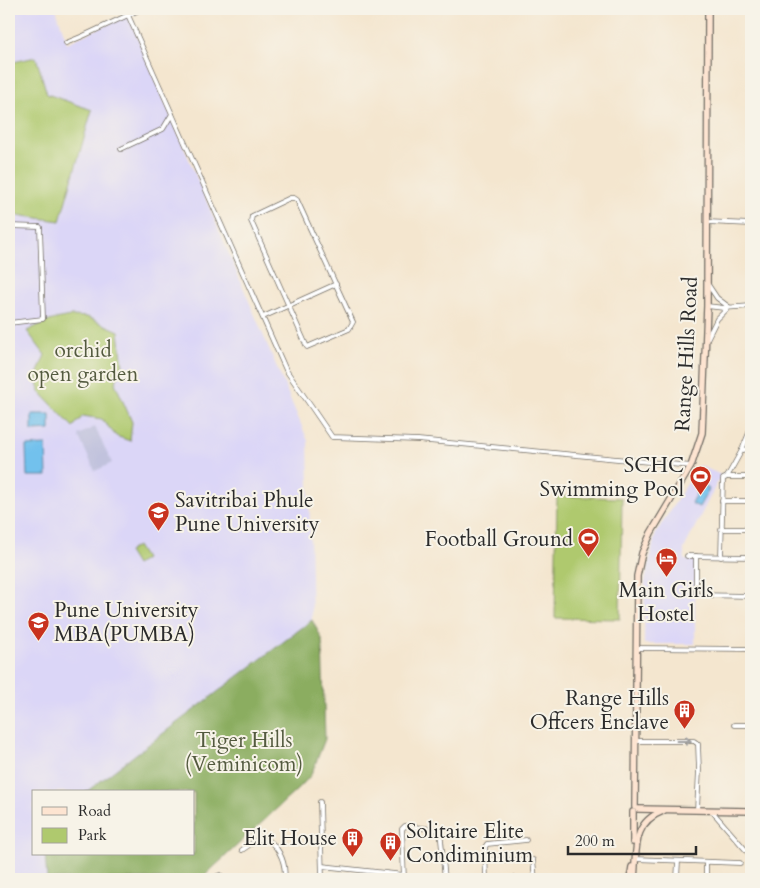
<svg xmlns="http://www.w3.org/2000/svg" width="760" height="888" font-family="Cardo,serif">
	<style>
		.built { fill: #dbd6f7 }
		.industrial { fill: #c1c2dd }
		.green { fill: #afc96e; stroke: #6d7a4c }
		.forest { fill: #8bad61; stroke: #5b6c46 }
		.water { fill: #72c1ed; stroke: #4e768c }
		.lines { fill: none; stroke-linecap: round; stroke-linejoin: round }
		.street-casing { stroke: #716c64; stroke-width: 5.5 }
		.secondary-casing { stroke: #716c64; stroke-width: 8 }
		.street { stroke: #fff; stroke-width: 4 }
		.secondary { stroke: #fde4d1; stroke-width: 5.5 }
		.oneway { stroke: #a0a0a0 }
		.labels { text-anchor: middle; stroke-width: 4; stroke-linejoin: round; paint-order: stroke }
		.park-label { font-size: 21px; fill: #535a3f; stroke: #f7f3e8 }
		.street-label { font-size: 21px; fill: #2b2b2b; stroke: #f7f3e8 }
		.poi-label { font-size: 21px; fill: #2b2b2b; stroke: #f7f3e8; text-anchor: end }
	</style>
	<rect width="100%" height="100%" fill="#f7f3e8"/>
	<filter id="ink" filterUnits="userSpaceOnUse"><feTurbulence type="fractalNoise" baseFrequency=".02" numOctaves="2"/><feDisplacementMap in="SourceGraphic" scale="10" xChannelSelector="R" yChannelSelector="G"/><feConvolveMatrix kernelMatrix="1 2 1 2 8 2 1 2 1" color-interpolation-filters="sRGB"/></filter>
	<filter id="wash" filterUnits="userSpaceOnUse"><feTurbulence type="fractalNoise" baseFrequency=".0096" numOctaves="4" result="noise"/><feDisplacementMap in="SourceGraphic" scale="20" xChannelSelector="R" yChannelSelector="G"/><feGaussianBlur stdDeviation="1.12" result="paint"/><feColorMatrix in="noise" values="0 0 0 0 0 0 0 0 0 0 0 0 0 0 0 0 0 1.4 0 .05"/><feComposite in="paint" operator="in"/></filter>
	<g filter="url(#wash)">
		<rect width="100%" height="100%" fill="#f4e6cf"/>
		<!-- built -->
		<g class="built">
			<polygon points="9,9 56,9 67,43 128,15 308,441 312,620 86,792 34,792 34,854 45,854 47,879 9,879"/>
			<polygon points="699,465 721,475 684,549 684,560 695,560 695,644 644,644 645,582 654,540 656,533"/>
		</g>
		<!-- industrial -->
		<polygon class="industrial" points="95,427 112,463 95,471 78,435"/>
		<!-- green -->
		<g class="green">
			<polygon points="36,57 47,94 92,110 60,221 9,214 9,63"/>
			<path d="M72,316L87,317L119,331L123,367L115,383L132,422L130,441L116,436L102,419L83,416L73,427L39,391L36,377L45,355L27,331C42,323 55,318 72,316Z"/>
			<polygon points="557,496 622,498 620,619 555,618"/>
			<polygon points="137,546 145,559 136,565 128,552"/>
		</g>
		<!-- forest -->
		<polygon class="forest" points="312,620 322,639 325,739 311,775 300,787 201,879 47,879 45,854 194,854 194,792 86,792"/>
		<!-- water -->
		<g class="water">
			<polygon points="32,414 50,414 50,430 32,431"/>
			<polygon points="46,445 47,476 27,476 26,446"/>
			<polygon points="701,484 709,489 699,507 691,503"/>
		</g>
	</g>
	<g filter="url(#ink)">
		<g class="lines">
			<defs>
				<g id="street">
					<polyline points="128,15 286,370 332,437 418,440 691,466"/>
					<polyline points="66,43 83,36 141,9"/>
					<polyline points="121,149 163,129 172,114"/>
					<polygon points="290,198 294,198 297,200 353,322 349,329 307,347 251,221 252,216"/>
					<polyline points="707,222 751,224"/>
					<polyline points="9,226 40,227 43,319 9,323"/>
					<polyline points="707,283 717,298 729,307 717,319 707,339"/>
					<polyline points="707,306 724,308 751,306"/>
					<polyline points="263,317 336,284"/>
					<polyline points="742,450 751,449"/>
					<polyline points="727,477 742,450 751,428"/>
					<polyline points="722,501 751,501"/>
					<polyline points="721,529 751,529"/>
					<polyline points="687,556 751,557"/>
					<polyline points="696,556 696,595 751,596"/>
					<polyline points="721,557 723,479 727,477 751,477"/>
					<polyline points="636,648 751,649"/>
					<polyline points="734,725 751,725"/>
					<polyline points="635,741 694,741 698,744 699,770 697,810"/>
					<polyline points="320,802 322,879"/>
					<polyline points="711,810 751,856"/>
					<path d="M242,850L258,839C277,837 287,864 284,879"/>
					<polyline points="635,859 740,863"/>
					<polyline points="485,860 533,860 535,879"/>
					<polyline points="706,862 706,879"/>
					<polyline points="322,866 404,875"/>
					<polyline points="210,879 220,875 225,879"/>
					<polyline points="404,879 402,829 405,826 440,830 445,879"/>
					<polyline points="486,879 485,847 487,844 526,840"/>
					<polyline points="510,879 513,878 518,879"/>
					<polyline points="677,879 678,861"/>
				</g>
				<g id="secondary">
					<polyline points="635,807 637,576 642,553 651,533 691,466 702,433 707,306 708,9"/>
					<polyline points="638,809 751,811"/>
					<polyline points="633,842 633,812"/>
					<polyline points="630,879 632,867"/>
					<path d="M634,879C637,851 631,823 663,811"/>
				</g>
			</defs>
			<!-- street casing -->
			<use href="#street" class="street-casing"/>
			<!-- secondary casing -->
			<use href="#secondary" class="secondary-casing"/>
			<!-- street -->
			<use href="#street" class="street"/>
			<!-- secondary -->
			<use href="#secondary" class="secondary"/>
		</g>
		<!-- one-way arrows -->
		<defs><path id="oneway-shaft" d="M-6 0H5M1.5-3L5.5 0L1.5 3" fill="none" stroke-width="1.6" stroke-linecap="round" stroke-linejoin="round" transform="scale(1.25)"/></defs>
		<use class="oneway" href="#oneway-shaft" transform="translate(684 741)"/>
	</g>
	<!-- icons -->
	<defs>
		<symbol id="stadium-pin" viewBox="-11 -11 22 30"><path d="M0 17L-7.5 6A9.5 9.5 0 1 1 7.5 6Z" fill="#c8321e" stroke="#f7f3e8"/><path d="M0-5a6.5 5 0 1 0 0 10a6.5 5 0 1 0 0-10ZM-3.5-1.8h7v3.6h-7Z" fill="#fff"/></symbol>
		<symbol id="university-pin" viewBox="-11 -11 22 30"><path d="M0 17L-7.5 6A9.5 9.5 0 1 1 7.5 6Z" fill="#c8321e" stroke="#f7f3e8"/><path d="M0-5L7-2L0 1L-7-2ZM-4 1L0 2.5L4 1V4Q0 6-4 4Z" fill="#fff"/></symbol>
		<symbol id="hotel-pin" viewBox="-11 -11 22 30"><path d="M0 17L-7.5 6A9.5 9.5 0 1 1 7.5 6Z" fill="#c8321e" stroke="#f7f3e8"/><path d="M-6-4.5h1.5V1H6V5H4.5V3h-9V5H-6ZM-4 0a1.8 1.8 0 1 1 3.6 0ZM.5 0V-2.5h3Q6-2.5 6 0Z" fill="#fff"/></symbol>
		<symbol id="building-pin" viewBox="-11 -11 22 30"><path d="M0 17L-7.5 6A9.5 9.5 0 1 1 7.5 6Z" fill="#c8321e" stroke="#f7f3e8"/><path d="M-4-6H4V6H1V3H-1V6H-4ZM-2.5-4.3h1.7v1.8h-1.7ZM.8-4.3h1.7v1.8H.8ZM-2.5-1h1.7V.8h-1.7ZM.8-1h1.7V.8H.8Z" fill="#fff"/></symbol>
	</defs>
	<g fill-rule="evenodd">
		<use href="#stadium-pin" x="688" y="464" width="25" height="34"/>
		<use href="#university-pin" x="146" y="500" width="25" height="34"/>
		<use href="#stadium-pin" x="576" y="526" width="25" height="34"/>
		<use href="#hotel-pin" x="654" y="546" width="25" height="34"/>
		<use href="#university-pin" x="26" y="610" width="25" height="34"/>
		<use href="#building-pin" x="672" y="698" width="25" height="34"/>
		<use href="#building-pin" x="340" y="826" width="25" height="34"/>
		<use href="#building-pin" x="378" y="830" width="25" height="34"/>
	</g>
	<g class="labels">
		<!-- park labels -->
		<g class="park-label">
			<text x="83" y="357">orchid<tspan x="83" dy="24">open garden</tspan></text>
			<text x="244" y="747">Tiger Hills<tspan x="244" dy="24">(Veminicom)</tspan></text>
		</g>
		<!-- street labels -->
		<g class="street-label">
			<text transform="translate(686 354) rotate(-87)" y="7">Range Hills Road</text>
		</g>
		<!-- poi labels -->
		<g class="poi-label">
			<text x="684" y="472">SCHC<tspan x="684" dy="24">Swimming Pool</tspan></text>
			<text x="175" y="507" text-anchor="start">Savitribai Phule<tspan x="175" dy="24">Pune University</tspan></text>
			<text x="573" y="546">Football Ground</text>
			<text x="666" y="597" text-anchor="middle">Main Girls<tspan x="666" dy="24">Hostel</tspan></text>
			<text x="54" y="617" text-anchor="start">Pune University<tspan x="54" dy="24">MBA(PUMBA)</tspan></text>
			<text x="669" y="705">Range Hills<tspan x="669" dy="24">Offcers Enclave</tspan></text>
			<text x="406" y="838" text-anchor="start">Solitaire Elite<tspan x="406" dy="24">Condiminium</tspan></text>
			<text x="337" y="845">Elit House</text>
		</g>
	</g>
	<!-- margin -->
	<rect width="760" height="888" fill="none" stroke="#f7f3e8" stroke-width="30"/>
	<!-- legend -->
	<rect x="32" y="790" width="162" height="65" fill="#f7f3e8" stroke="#a5a39c"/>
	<rect x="42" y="807" width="25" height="8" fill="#fde4d1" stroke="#a5a39c"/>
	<text x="78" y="816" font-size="15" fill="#2b2b2b">Road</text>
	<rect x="42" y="828" width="25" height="15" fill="#afc96e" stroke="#a5a39c"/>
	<text x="78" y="840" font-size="15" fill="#2b2b2b">Park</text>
	<!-- scale -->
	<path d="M568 846v8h128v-8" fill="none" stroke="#2b2b2b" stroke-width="2.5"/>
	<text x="575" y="846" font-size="15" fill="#2b2b2b" stroke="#f7f3e8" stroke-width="4" paint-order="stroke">200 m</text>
</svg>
